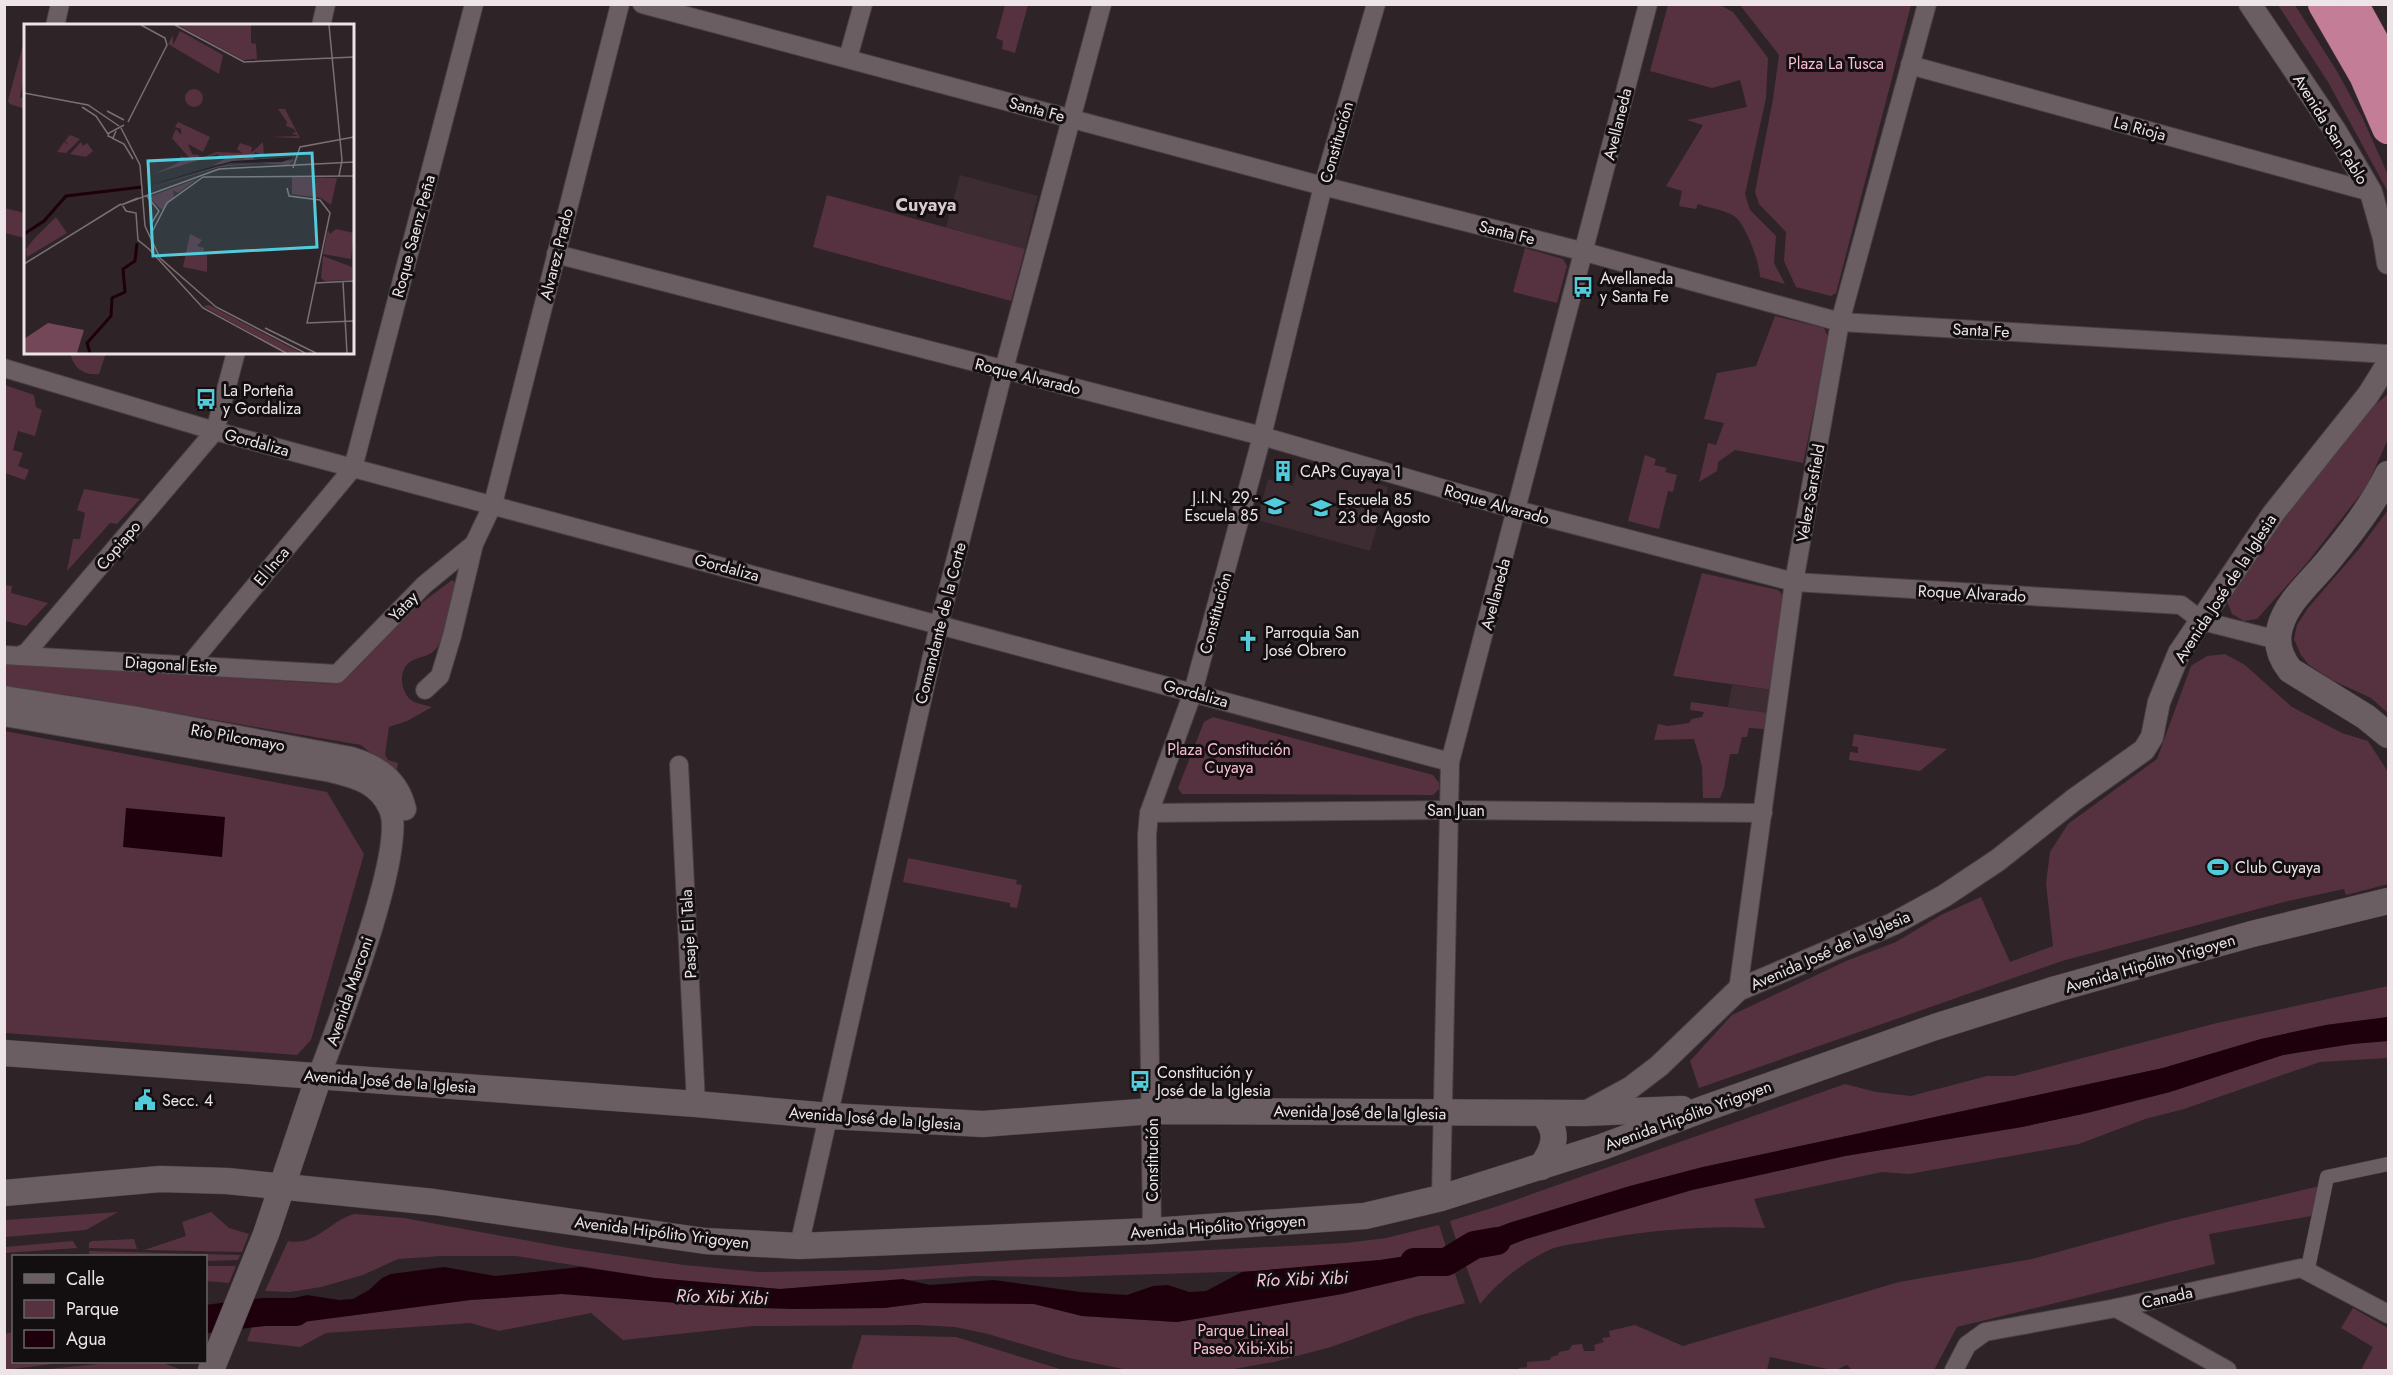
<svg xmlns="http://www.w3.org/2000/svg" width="2393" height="1375" font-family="Jost,sans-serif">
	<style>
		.built { fill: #3d2c32 }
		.green { fill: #563240 }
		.water { fill: #1e000d }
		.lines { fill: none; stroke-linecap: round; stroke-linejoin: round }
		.river { stroke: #1e000d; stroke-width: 28 }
		.pedestrian-casing { stroke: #494044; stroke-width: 15 }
		.minor-casing { stroke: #494044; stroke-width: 20 }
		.tertiary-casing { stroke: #494044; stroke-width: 24 }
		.secondary-casing { stroke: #494044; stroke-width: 27 }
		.motorway-casing { stroke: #494044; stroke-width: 33 }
		.pedestrian { stroke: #6b5e62; stroke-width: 14 }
		.minor { stroke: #6b5e62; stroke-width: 18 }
		.tertiary { stroke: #6b5e62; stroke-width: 22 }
		.secondary { stroke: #6b5e62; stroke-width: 26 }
		.motorway { stroke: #c37d96; stroke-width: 32 }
		.labels { text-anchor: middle; stroke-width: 6; stroke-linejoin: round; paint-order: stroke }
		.park-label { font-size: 16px; fill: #fabdd2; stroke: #130e10 }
		.street-label { font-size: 16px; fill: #ece4e7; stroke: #130e10 }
		.poi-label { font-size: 16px; fill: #ece4e7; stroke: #130e10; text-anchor: start }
		.neighbourhood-label { font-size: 18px; font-weight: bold; fill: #d8c9ce; stroke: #130e10 }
		.water-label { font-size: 18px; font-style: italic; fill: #f7c8d8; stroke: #130e10 }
		.inset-river { fill: none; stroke: #1e000d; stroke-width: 3 }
		.inset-road { fill: none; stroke: #7a7074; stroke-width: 1.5 }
		.view { fill: #52cbda; fill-opacity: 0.15; stroke: #52cbda; stroke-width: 3 }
		.inset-edge { fill: none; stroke: #ece4e7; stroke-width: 3 }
	</style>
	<rect width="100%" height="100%" fill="#2e2327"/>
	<!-- built -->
	<g class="built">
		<polygon points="960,175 1038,196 1025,249 946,227"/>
		<polygon points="1299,463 1388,487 1370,551 1257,520 1268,479 1293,486"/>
		<polygon points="1732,685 1773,690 1769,713 1728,707"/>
	</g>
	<!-- green -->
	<g class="green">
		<polygon points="1005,5 1028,5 1015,53 1002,49 1003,41 996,38"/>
		<path d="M1668,5H1720L1733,12L1768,58L1766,98L1745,194L1750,210L1776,236L1774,263L1785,284L1760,277C1760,264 1746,224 1734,216C1725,210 1709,208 1698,204L1696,209L1679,206L1682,191L1666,186L1703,125L1687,120L1747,107L1740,80L1712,88L1650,71Z"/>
		<polygon points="1740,5 1911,5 1836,293 1831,296 1796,287 1784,261 1786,232 1759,204 1755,192 1773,99 1779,55"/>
		<polygon points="2278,5 2295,5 2338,73 2363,119 2388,175 2388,192 2328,82"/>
		<polygon points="25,37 25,75 20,97 25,99 25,109 10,104 8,101"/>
		<polygon points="827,195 1025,249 1011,301 813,247"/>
		<polygon points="4,208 25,213 25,238 5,233"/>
		<polygon points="1525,248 1563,259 1567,266 1557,303 1513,292"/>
		<polygon points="1775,316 1824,328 1829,339 1803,463 1735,450 1718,462 1717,471 1699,482 1708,443 1716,445 1724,423 1704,419 1717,373 1756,366"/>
		<path d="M70,353H106L99,374C83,376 74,368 70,353Z"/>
		<polygon points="5,385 34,395 36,407 42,410 35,436 18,431 13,450 23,453 18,466 29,470 25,480 5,473"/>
		<polygon points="2388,394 2388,439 2367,486 2306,564 2257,619 2244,621 2232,614 2227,601 2235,582 2370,409"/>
		<polygon points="1645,455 1656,459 1654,465 1667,468 1665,472 1677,475 1673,492 1668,491 1659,529 1628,521"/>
		<polygon points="84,489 140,499 117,524 110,523 67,571 73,539 80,539 85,513 77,510"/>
		<polygon points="2388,510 2388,713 2371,698 2332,680 2309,665 2301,655 2294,639 2297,625 2308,608 2359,549"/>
		<polygon points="1702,573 1778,590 1786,599 1773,690 1673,676"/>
		<path d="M452,580L457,584C452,598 444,636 438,646C432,657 419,656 410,662C397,671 401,695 414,702C419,704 426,705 432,707L407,721L389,727L385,755L388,760L398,763L396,774L361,745L69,695L5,687V664L334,684L350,675L415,608Z"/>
		<polygon points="4,585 12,586 11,593 48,603 26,626 5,621"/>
		<polygon points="2225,654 2245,665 2292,707 2342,733 2368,741 2388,772 2388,884 2346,895 2344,889 2284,902 2062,961 1699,1088 1690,1061 1732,1015 1846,961 1896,942 1941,915 1981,897 2010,962 2053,946 2046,883 2050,852 2068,824 2157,759 2191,666 2207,656"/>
		<polygon points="1691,702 1769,713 1764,729 1749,728 1747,737 1742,737 1738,754 1730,754 1724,788 1720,798 1703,798 1702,766 1694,739 1654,740 1658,724 1668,726 1689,723 1692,719 1702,717 1704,712 1690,710"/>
		<polygon points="1213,717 1433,775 1439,783 1439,789 1433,795 1182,794 1178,788 1204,722"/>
		<polygon points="5,731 327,792 364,854 311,1040 297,1055 5,1033"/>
		<polygon points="1854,734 1947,749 1920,771 1849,760 1850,752 1858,753 1858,747 1852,746"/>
		<polygon points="908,858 1017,880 1016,884 1022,885 1017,908 1010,907 1010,903 903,882"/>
		<polygon points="2388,986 2388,1017 2326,1025 2261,1039 2163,1068 1703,1167 1630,1186 1509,1223 1457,1243 1450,1221 1498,1206 1845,1084 1876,1092 1911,1096 1987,1076 2014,1076 2217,1023"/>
		<path d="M2388,1041V1058L2320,1062L2184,1109L2145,1119L2079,1144L1909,1174L1882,1172L1754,1199L1765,1228C1705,1225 1644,1230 1585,1242C1573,1244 1560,1245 1549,1250C1522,1263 1499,1281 1480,1304L1466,1266L1483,1256L1526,1239L1692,1190L1845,1156L2022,1127L2087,1113L2170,1092L2283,1055L2352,1044Z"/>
		<polygon points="2324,1185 2317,1215 2209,1234 2215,1264 1957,1327 1934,1370 1852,1370 1847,1365 1836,1370 1832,1370 1770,1357 1767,1370 1519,1370 1519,1368 1527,1367 1527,1362 1550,1360 1551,1357 1558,1355 1559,1352 1569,1350 1572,1345 1582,1344 1584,1351 1595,1351 1594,1345 1604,1342 1602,1338 1610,1337 1609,1331 1635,1325 1683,1346 1899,1282 2032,1259 2167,1222"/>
		<polygon points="118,1212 86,1230 5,1237 5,1220"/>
		<polygon points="211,1212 229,1228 249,1234 242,1252 144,1250 186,1236 182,1222"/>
		<path d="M355,1214L404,1218L568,1248L684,1265L759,1272L881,1270L1033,1259L1346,1243L1386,1238L1439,1225L1447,1250L1380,1260L1258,1271L1061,1277L973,1276L780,1289L655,1278L516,1256H441L398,1259L363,1275L321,1287L290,1292L265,1291L288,1241C316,1247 331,1219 355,1214Z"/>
		<polygon points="134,1239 137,1249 89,1248 89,1243 92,1241"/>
		<polygon points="73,1241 77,1248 5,1253 5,1247"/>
		<polygon points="89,1251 240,1255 238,1260 206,1261 206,1256 89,1256"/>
		<polygon points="206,1266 236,1266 229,1283 206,1281"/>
		<polygon points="1453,1268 1465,1303 1414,1317 1331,1347 1274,1362 1228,1370 1128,1370 1069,1358 988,1334 955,1327 917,1325 753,1326 623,1340 591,1313 499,1331 470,1323 326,1333 300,1347 247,1341 253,1324 272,1326 470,1300 562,1294 730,1307 795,1309 884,1308 923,1303 1034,1304 1082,1316 1177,1322 1342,1294"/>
		<polygon points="2353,1308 2388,1328 2388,1370 2361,1370 2373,1347 2341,1328"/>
		<polygon points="13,1332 14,1362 68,1362 5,1370 5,1334"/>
		<polygon points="862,1335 956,1337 1063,1370 851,1370"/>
		<polygon points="163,1363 182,1370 39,1370 99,1364"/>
	</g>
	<!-- water -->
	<g class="water">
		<polygon points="126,808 225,817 222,857 123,847"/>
		<polygon points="2388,1017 2388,1041 2352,1044 2283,1055 2170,1092 2087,1113 2022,1127 1845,1156 1692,1190 1526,1239 1483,1256 1466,1266 1457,1243 1509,1223 1630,1186 1703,1167 2163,1068 2261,1039 2326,1025"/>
		<polygon points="1447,1250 1453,1268 1342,1294 1177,1322 1082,1316 1034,1304 923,1303 884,1308 795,1309 730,1307 562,1294 470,1300 272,1326 253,1324 259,1306 307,1295 339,1300 353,1299 369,1290 382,1278 391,1274 444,1267 495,1276 581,1267 655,1278 780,1289 903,1279 930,1285 994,1280 1080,1292 1127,1295 1153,1286 1168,1285 1189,1292 1206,1291 1242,1272 1380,1260"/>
	</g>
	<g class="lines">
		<!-- river -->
		<g class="river">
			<polyline points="1414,1262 1446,1262 1474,1245 1497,1241"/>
			<polyline points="206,1319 264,1312 296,1312"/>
		</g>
		<defs>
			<polyline id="pedestrian" points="2308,1268 2327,1177 2388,1164"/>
			<g id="minor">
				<polyline points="642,4 1323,186 1585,252 1840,322 2388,354"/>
				<polyline points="55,26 60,4"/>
				<polyline points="321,26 326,4"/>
				<polyline points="848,58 863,4"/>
				<polyline points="1910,65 2371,192"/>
				<polyline points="556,254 1262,436 1517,510 1794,582 2181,605 2202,621 2278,640"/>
				<polyline points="4,368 215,431 1450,762"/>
				<polyline points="4,655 337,674 424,585 474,544"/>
				<polyline points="19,656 27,652 215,431 236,352"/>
				<polyline points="190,664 353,468 474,4"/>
				<polyline points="425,690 440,676 452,636 474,544 493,504 620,4"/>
				<polyline points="679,765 696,1104"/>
				<polyline points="1149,813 1449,810 1763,813"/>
				<polyline points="1738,990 1794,582 1840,322 1927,4"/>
				<polyline points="1441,1198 1450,762 1648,4"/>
				<polyline points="1152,1231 1147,835 1149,813 1193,692 1262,436 1323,186 1376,4"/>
				<polyline points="799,1246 939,625 1004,369 1102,4"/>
				<polyline points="2116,1308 2227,1370"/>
				<polyline points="1954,1370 1967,1345 1985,1332 2116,1308 2301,1268 2388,1314"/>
			</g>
			<g id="tertiary">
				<polyline points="2250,4 2336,132 2371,192 2384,238 2388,263"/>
				<path d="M4,697L132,717L351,758C378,766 398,780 405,809"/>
				<path d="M4,715L331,771C356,777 379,783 390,809C407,849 337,1028 319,1076"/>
				<polyline points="1584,1113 1630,1088 1659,1066 1738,990 1893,924 1944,896 1998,860 2075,799 2144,750 2152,737 2159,702 2179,653 2273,514 2368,395 2388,363"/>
			</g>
			<g id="secondary">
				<path d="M2388,474C2373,505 2350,534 2328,561C2312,581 2287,601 2280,627C2275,643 2280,657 2290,670L2366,717L2388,735"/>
				<polyline points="4,1053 696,1104 829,1116 983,1124 1152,1111 1584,1113 1682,1109"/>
				<path d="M1541,1167C1555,1148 1560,1131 1542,1113"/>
				<polyline points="4,1193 160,1179 227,1181 434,1202 705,1241 799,1246 1152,1231 1365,1216 1441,1198 1602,1147 1706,1108 1935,1027 2056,989 2252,934 2388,901"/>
				<polyline points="211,1370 266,1234 319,1076"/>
			</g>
			<g id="motorway">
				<polyline points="2324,4 2365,75 2388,128"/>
				<polyline points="2352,4 2388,69"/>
			</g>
		</defs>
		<!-- pedestrian casing -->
		<use href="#pedestrian" class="pedestrian-casing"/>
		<!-- minor casing -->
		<use href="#minor" class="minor-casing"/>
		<!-- tertiary casing -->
		<use href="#tertiary" class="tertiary-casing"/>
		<!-- secondary casing -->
		<use href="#secondary" class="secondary-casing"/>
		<!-- motorway casing -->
		<use href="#motorway" class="motorway-casing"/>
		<!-- pedestrian -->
		<use href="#pedestrian" class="pedestrian"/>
		<!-- minor -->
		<use href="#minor" class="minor"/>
		<!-- tertiary -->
		<use href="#tertiary" class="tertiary"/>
		<!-- secondary -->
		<use href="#secondary" class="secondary"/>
		<!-- motorway -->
		<use href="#motorway" class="motorway"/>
	</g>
	<!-- icons -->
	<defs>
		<symbol id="bus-bare" viewBox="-9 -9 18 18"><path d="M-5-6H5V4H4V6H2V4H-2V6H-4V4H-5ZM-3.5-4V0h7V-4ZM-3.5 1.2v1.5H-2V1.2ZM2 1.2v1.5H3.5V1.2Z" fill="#52cbda" stroke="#130e10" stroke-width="2.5" paint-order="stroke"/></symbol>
		<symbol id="building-bare" viewBox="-9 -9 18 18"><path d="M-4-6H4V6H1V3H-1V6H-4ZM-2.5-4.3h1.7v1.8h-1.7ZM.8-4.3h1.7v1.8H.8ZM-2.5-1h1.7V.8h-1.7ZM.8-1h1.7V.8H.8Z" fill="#52cbda" stroke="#130e10" stroke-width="2.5" paint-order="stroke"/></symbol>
		<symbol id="school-bare" viewBox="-9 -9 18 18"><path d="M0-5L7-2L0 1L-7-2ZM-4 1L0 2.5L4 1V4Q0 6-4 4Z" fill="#52cbda" stroke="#130e10" stroke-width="2.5" paint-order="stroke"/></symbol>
		<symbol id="church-bare" viewBox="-9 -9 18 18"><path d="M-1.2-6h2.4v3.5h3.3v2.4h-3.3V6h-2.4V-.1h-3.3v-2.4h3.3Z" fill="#52cbda" stroke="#130e10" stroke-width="2.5" paint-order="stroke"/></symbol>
		<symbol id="stadium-bare" viewBox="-9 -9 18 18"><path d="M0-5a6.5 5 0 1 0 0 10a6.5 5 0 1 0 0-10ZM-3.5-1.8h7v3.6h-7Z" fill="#52cbda" stroke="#130e10" stroke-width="2.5" paint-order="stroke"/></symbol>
		<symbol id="civic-bare" viewBox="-9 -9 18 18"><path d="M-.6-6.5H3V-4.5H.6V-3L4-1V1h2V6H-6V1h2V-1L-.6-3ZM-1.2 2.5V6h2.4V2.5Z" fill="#52cbda" stroke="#130e10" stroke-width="2.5" paint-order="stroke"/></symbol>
	</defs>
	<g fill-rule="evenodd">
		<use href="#bus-bare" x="1568" y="272" width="30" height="30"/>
		<use href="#bus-bare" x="191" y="384" width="30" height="30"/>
		<use href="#building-bare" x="1268" y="456" width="30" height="30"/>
		<use href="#school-bare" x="1260" y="491" width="30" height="30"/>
		<use href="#school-bare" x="1306" y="493" width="30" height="30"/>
		<use href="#church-bare" x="1233" y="626" width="30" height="30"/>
		<use href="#stadium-bare" x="2203" y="852" width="30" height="30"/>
		<use href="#bus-bare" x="1125" y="1066" width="30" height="30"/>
		<use href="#civic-bare" x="130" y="1085" width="30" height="30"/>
	</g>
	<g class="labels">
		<!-- park labels -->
		<g class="park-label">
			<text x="1836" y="69">Plaza La Tusca</text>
			<text x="1229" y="755">Plaza Constitución<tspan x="1229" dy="18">Cuyaya</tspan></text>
			<text x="1243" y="1336">Parque Lineal<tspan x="1243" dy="18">Paseo Xibi-Xibi</tspan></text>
		</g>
		<!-- street labels -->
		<g class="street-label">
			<text transform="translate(1037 109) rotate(15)" y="6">Santa Fe</text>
			<text transform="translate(1617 124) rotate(-76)" y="6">Avellaneda</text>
			<text transform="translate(2140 128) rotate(15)" y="6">La Rioja</text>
			<text transform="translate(2331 129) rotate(58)" y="6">Avenida San Pablo</text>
			<text transform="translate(1336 142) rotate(-74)" y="6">Constitución</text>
			<text transform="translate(1507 232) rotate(14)" y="6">Santa Fe</text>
			<text transform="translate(413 236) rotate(-75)" y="6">Roque Saenz Peña</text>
			<text transform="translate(556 254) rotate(-76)" y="6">Alvarez Prado</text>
			<text transform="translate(1981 330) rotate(3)" y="6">Santa Fe</text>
			<text transform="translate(1028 376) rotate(14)" y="6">Roque Alvarado</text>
			<text transform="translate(257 442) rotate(15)" y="6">Gordaliza</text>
			<text transform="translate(1810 493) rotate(-80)" y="6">Velez Sarsfield</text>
			<text transform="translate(1497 504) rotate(16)" y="6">Roque Alvarado</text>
			<text transform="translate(118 545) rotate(-50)" y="6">Copiapo</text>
			<text transform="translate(271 566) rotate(-50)" y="6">El Inca</text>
			<text transform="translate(727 567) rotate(15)" y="6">Gordaliza</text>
			<text transform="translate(2225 588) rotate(-57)" y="6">Avenida José de la Iglesia</text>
			<text transform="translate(1972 593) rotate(3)" y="6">Roque Alvarado</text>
			<text transform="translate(1495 594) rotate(-75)" y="6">Avellaneda</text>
			<text transform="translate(403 606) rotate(-46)" y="6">Yatay</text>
			<text transform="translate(1215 613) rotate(-75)" y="6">Constitución</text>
			<text transform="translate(940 623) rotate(-76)" y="6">Comandante de la Corte</text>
			<text transform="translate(171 664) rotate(3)" y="6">Diagonal Este</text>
			<text transform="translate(1196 693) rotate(15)" y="6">Gordaliza</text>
			<text transform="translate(238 737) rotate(10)" y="6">Río Pilcomayo</text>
			<text x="1456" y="816">San Juan</text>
			<text transform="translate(688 934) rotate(-93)" y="6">Pasaje El Tala</text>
			<text transform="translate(1830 950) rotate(-24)" y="6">Avenida José de la Iglesia</text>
			<text transform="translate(2150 963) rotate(-16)" y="6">Avenida Hipólito Yrigoyen</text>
			<text transform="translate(349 991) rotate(-71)" y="6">Avenida Marconi</text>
			<text transform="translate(390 1081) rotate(4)" y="6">Avenida José de la Iglesia</text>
			<text transform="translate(1360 1112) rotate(1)" y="6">Avenida José de la Iglesia</text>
			<text transform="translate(1688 1115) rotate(-20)" y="6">Avenida Hipólito Yrigoyen</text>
			<text transform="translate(875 1118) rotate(4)" y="6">Avenida José de la Iglesia</text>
			<text transform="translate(1152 1160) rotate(-90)" y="6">Constitución</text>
			<text transform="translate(1218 1226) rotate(-4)" y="6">Avenida Hipólito Yrigoyen</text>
			<text transform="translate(662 1232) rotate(7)" y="6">Avenida Hipólito Yrigoyen</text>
			<text transform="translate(2167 1297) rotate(-12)" y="6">Canada</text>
		</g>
		<!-- poi labels -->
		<g class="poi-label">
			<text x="1600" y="284">Avellaneda<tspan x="1600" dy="18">y Santa Fe</tspan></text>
			<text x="223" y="396">La Porteña<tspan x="223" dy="18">y Gordaliza</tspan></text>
			<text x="1300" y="477">CAPs Cuyaya 1</text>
			<text x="1258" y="503" text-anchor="end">J.I.N. 29 -<tspan x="1258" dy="18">Escuela 85</tspan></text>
			<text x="1338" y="505">Escuela 85<tspan x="1338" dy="18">23 de Agosto</tspan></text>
			<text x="1265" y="638">Parroquia San<tspan x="1265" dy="18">José Obrero</tspan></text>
			<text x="2235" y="873">Club Cuyaya</text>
			<text x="1157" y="1078">Constitución y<tspan x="1157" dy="18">José de la Iglesia</tspan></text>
			<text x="162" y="1106">Secc. 4</text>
		</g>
		<!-- neighbourhood labels -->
		<g class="neighbourhood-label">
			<text x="926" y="211">Cuyaya</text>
		</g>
		<!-- water labels -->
		<g class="water-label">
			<text transform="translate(1302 1279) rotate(-2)" y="6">Río Xibi Xibi</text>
			<text transform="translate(722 1297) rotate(2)" y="6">Río Xibi Xibi</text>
		</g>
	</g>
	<!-- overview -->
	<g transform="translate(24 24)">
		<rect width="330" height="330" fill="#2e2327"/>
		<path d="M154,1H227V19L232,20L233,35L219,36ZM156,7L199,31L195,50L144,20L149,11V21ZM161 74a9 9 0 1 1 18 0a9 9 0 1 1-18 0ZM254,85H261L276,114L243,113L274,112L268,109L272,108L270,105L262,102L263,98ZM154,98L186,113L179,128L164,120L168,130L175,131L176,135L192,128L218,129L213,125L216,119L228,123L227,129L239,118L240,132L231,128L229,135L271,133L189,141L203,134L221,135L207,131L195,134L194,130L130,150L154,139L157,132L167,136L148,114L152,105L157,111V105L151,103ZM46,111L56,115L42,129L33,128L40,118L45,121L41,117ZM57,118L59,122L63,119L69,127L62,133L46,130ZM270,136L264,141L236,139L195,143L120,166L194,142ZM268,153L313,154L307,181L297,174L268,170ZM173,155L154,169L149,166L150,172L138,186L125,173ZM32,193L43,209L3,233L2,225L9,216ZM312,205L330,209L327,235L299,230L304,206L306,210ZM166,210L178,216L173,222L180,224L179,230L183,231V248L159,243ZM299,232L328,243V256L301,257L297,254ZM185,281L277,329H263L179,282Z" fill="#563240"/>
		<path d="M24,299L60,306L53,329H0V315Z" fill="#734757"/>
		<path d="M271,133L258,138L206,139L119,163L208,137Z" fill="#1e000d"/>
		<path class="inset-river" d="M0,210L20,197L42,172L118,163M66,329L63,319L87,292L88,274L101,268L99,245L111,237L113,219"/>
		<path class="inset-road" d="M151,1L220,38L330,33M305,1L318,136L315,152M0,69L64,81L95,102M58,83L72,92L84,110M83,87L100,96M104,98L143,21L141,14L117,1M97,104L116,141L121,202L136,234L192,283L281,329M92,107L89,114L84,112L85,109L100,101M88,114L100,120L109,135M269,144L276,123L330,113M179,153L330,152M263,164L265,172L296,176L306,189L283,299L330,297M122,171L135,187L127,200M114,174L97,181L195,145L330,138M99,182L102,187L112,189L114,216L125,225M127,210L143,179L179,153M125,225L179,284L262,329M0,240L97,180M319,258L323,329M291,259L330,257M241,304L292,329"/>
		<path class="view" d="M288,129L293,223L129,232L124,137Z"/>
		<rect width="330" height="330" class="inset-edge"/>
	</g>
	<!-- border -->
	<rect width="2393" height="1375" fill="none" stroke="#ece4e7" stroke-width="12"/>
	<!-- legend -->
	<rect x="12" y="1255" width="195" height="108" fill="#130e10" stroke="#6a6466" stroke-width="1.5"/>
	<rect x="24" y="1274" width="30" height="9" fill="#6b5e62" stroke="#6a6466" stroke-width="1.5"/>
	<text x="66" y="1285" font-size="18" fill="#ece4e7">Calle</text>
	<rect x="24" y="1300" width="30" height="18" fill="#563240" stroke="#6a6466" stroke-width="1.5"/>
	<text x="66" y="1315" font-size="18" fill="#ece4e7">Parque</text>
	<rect x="24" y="1330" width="30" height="18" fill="#1e000d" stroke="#6a6466" stroke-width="1.5"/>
	<text x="66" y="1345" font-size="18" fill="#ece4e7">Agua</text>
</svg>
